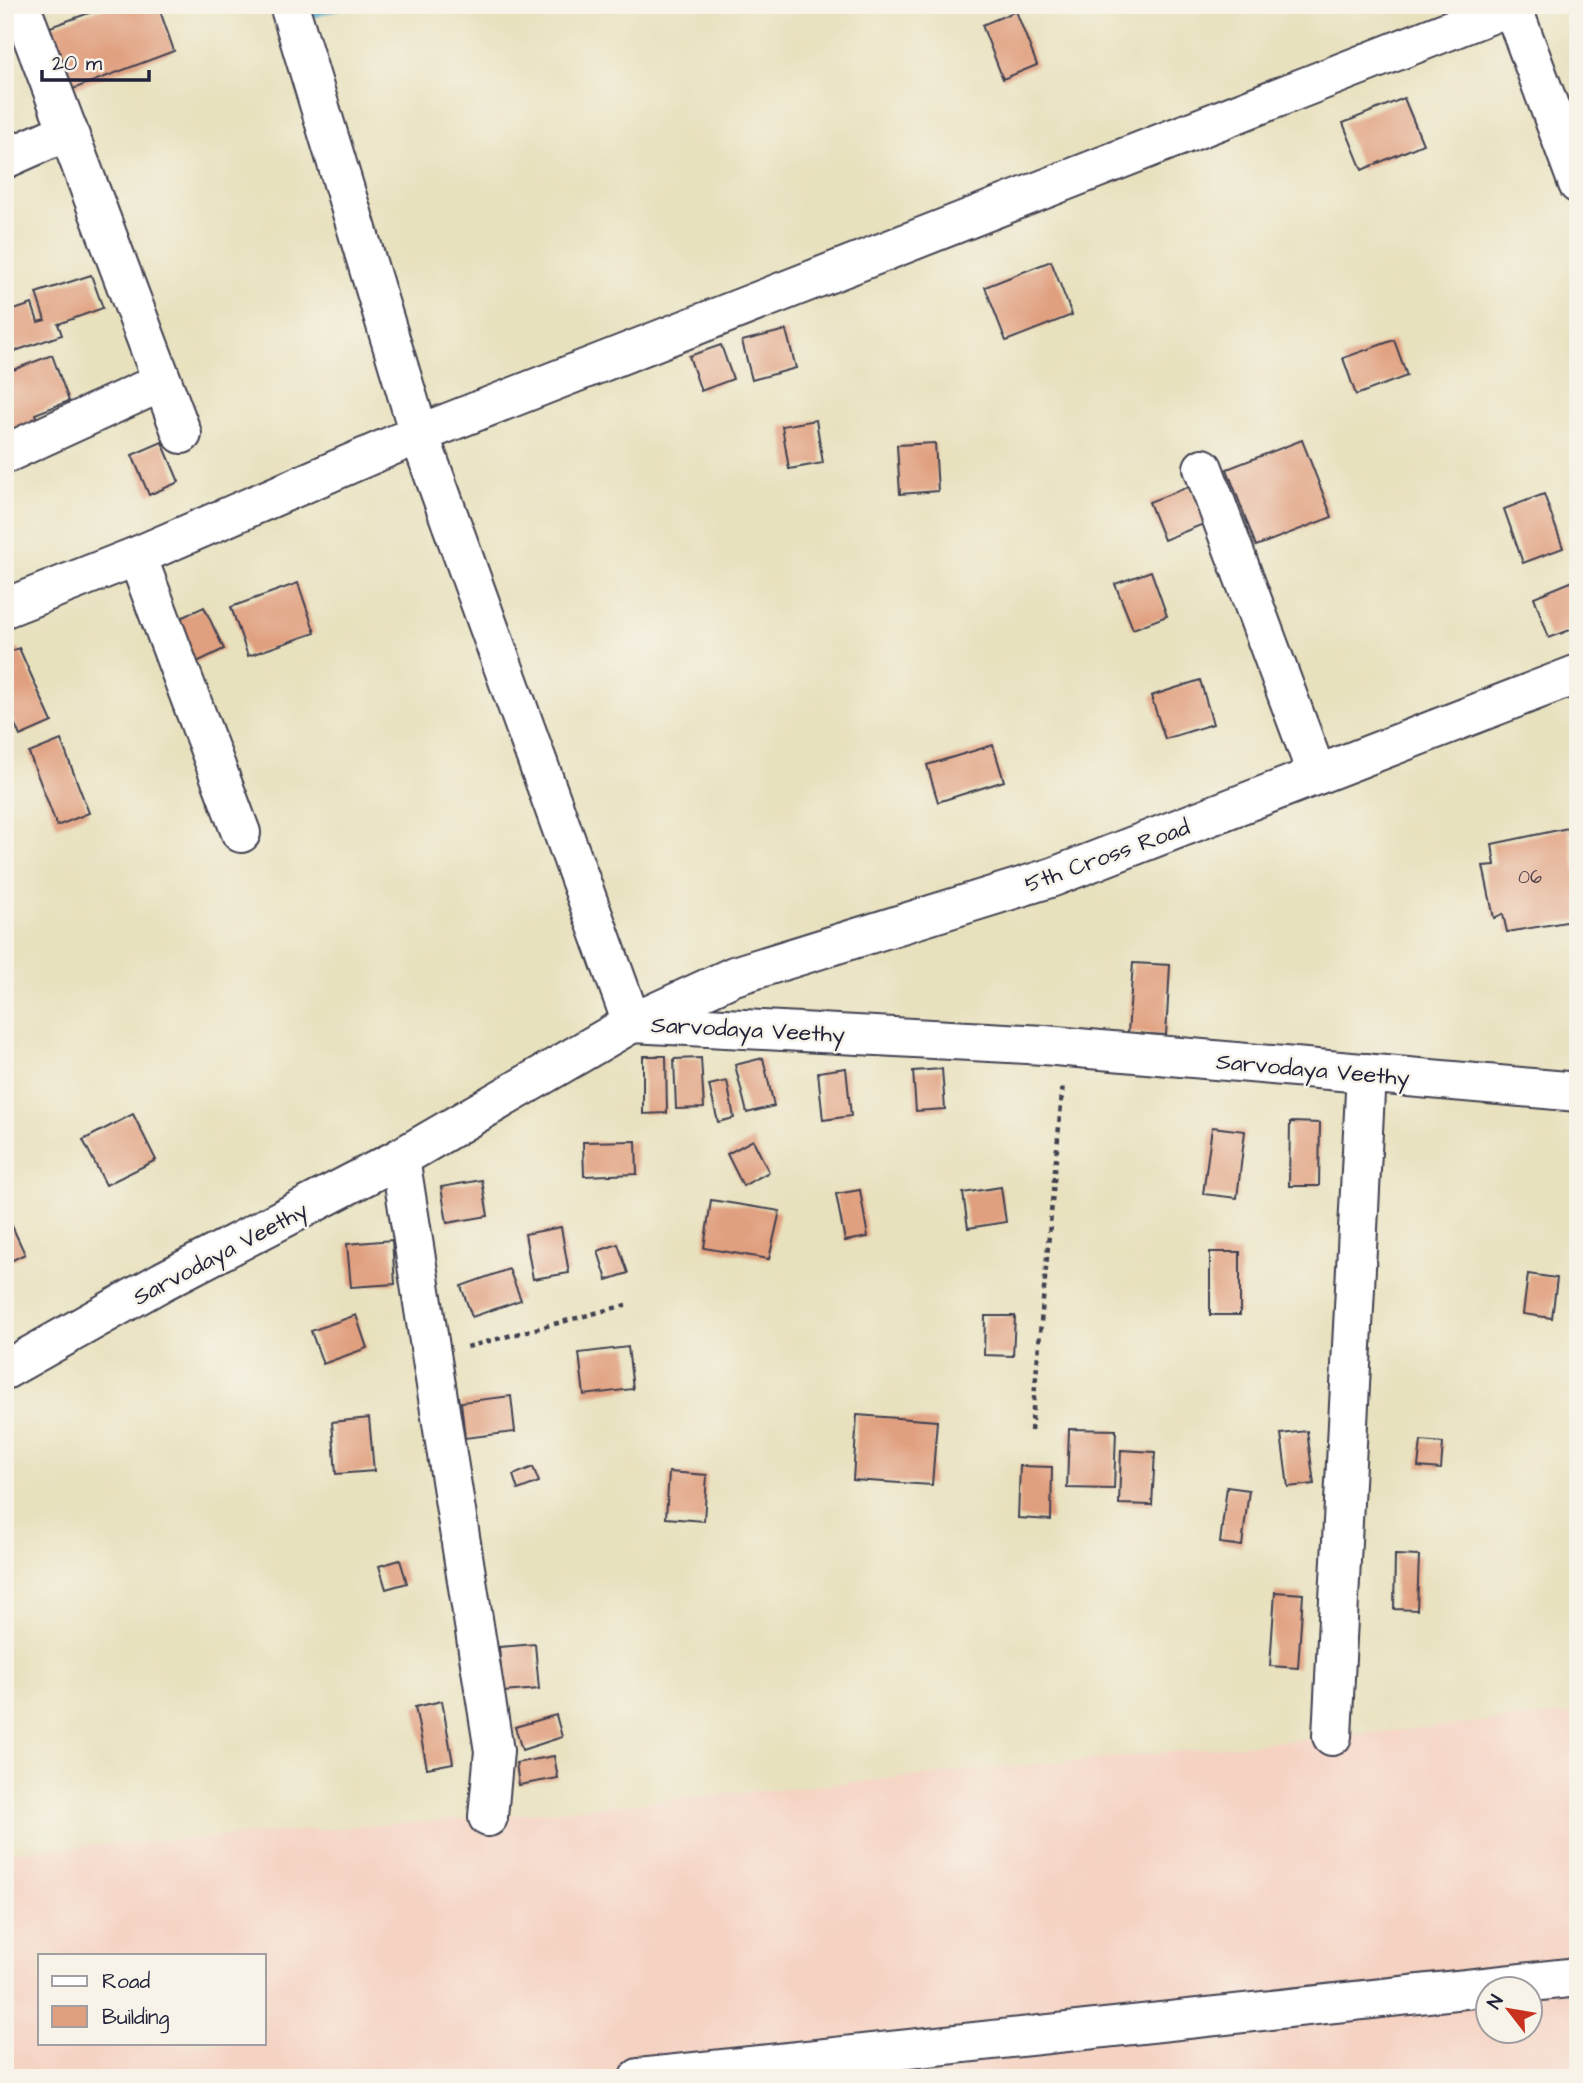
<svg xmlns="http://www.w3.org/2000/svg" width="1583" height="2083" font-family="'Architects Daughter',sans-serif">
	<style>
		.built { fill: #f5d2c2; fill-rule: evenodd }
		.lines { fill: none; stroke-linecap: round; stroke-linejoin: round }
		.stream { stroke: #4aaac9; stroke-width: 10 }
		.building { fill: #e09f7e }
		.minor-casing { stroke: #403f4f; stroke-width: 42 }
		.path { stroke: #403f4f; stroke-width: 4.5; stroke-dasharray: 5 5; stroke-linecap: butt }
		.minor { stroke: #fff; stroke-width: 38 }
		.labels { text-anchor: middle; stroke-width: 5; stroke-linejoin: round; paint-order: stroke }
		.number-label { font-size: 19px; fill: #52414c }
		.street-label { font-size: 23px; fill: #22223b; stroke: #f7f3e8 }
	</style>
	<rect width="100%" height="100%" fill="#f7f3e8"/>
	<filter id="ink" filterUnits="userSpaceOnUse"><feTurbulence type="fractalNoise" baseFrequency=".0143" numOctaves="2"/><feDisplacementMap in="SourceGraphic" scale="14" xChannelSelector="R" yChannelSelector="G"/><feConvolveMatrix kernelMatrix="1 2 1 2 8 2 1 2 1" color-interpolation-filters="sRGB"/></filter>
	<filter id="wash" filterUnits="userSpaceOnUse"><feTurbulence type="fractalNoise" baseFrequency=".00686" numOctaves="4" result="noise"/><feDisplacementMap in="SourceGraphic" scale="28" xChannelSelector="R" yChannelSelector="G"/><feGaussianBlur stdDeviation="1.57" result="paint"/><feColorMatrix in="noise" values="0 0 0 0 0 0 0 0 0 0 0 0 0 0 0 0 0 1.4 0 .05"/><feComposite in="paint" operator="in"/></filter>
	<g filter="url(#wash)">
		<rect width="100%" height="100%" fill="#e8e1be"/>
		<!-- built -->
		<path class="built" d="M1578,1713V2078H5V1852L488,1817ZM40,1955H264V2043H40ZM1488,1988H1530V2030H1488Z"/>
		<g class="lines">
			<!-- stream -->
			<polyline class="stream" points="303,16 338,5"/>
		</g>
		<g id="blocks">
			<!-- building -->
			<g class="building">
				<polygon points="111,5 158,5 174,51 73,89 50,27"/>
				<polygon points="1016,11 1037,65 1003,79 982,25"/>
				<polygon points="1404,98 1423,144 1362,170 1343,123"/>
				<polygon points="1051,261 1072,315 1006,341 985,287"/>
				<polygon points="91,275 103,308 58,324 62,335 15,351 5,322 5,313 32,304 38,322 45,320 36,293"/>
				<polygon points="786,330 796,368 752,380 742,341"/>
				<polygon points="1394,340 1407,376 1356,395 1343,358"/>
				<polygon points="721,345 733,379 701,391 689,356"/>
				<polygon points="52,355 69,401 35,414 41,431 5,445 5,373"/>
				<polygon points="816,420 823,463 789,469 782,426"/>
				<polygon points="1302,440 1332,517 1256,546 1227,469"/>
				<polygon points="162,442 179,482 149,495 132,455"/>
				<polygon points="935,443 938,491 900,494 897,445"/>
				<polygon points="1191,486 1206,523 1164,540 1149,502"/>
				<polygon points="1544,494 1563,548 1523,563 1504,509"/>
				<polygon points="1151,571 1167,616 1133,629 1115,584"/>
				<polygon points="1578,579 1578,627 1549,638 1534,597"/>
				<polygon points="298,583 315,633 248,656 231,607"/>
				<polygon points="204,607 224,649 195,663 174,621"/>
				<polygon points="19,648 52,722 20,736 5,702 5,654"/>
				<polygon points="1200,680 1213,724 1165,739 1151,696"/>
				<polygon points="61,740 89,813 57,826 29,753"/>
				<polygon points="993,745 1004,781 938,802 927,765"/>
				<polygon points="1568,828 1578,885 1578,920 1507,932 1503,914 1494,918 1483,866 1495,865 1492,844"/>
				<polygon points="1133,963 1170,965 1166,1035 1128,1033"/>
				<polygon points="643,1056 666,1056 667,1113 643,1114"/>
				<polygon points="701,1058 704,1108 676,1109 674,1059"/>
				<polygon points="763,1058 774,1106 747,1113 735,1065"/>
				<polygon points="846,1068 851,1116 823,1120 818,1072"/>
				<polygon points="942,1069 945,1109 916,1111 913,1071"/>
				<polygon points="727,1081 734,1118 718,1122 709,1085"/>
				<polygon points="133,1114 156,1160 106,1185 83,1140"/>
				<polygon points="1290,1122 1320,1123 1319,1186 1289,1186"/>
				<polygon points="1212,1127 1245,1131 1237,1198 1203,1194"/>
				<polygon points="753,1140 769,1172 743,1186 727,1154"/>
				<polygon points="636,1141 637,1174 584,1176 583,1142"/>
				<polygon points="482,1180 488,1216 447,1223 441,1187"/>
				<polygon points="1001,1187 1006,1222 968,1228 963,1193"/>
				<polygon points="860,1190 868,1237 845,1241 836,1194"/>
				<polygon points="711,1200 780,1211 769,1259 704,1248"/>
				<polygon points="5,1211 25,1254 5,1264"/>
				<polygon points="561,1227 569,1273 533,1279 525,1234"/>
				<polygon points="392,1240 395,1284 351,1287 347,1244"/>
				<polygon points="618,1244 628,1273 607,1280 598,1251"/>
				<rect x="1210" y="1252" width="30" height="63"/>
				<polygon points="509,1269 521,1300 472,1317 461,1286"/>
				<polygon points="1528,1274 1557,1278 1552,1318 1523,1314"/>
				<polygon points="356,1315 367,1348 323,1364 311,1331"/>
				<polygon points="985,1316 1015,1316 1013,1356 984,1355"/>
				<polygon points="628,1347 633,1389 584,1395 579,1353"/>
				<polygon points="511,1396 515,1432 465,1438 461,1402"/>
				<polygon points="857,1415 937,1421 932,1485 853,1480"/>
				<polygon points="369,1418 374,1471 336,1474 332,1422"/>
				<polygon points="1069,1429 1116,1430 1114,1489 1067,1488"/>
				<polygon points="1307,1431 1314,1484 1288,1487 1281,1434"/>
				<polygon points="1421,1441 1443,1443 1441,1469 1418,1467"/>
				<polygon points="1121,1450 1155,1452 1152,1505 1119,1504"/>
				<polygon points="1020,1466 1052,1467 1051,1520 1018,1518"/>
				<polygon points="533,1467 539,1482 518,1490 513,1475"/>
				<polygon points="669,1472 707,1475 704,1521 666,1518"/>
				<polygon points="1227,1487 1249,1490 1242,1546 1220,1543"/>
				<polygon points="1395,1555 1419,1556 1417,1610 1394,1609"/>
				<polygon points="400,1560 407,1583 386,1589 379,1566"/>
				<polygon points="1275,1592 1303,1594 1298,1668 1270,1666"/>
				<polygon points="535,1644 539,1689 503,1692 499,1647"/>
				<polygon points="442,1701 453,1763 427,1768 415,1707"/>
				<polygon points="556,1715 562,1737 522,1750 515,1727"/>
				<polygon points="554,1756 558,1778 519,1785 516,1763"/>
			</g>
		</g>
	</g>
	<g filter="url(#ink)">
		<use href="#blocks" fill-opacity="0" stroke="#403f4f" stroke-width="2"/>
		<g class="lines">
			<defs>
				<g id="minor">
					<polyline points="289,5 419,434 1514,5"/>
					<polyline points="1512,6 1578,184"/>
					<polyline points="68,131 182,434"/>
					<polyline points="5,159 68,131 26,20"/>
					<polyline points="5,454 162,382"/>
					<polyline points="1203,468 1317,775"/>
					<polyline points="137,556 241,833"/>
					<polyline points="5,608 137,556 419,434 632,1023 734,976 1053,877 1578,674"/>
					<polyline points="400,1158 494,1751 488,1817"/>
					<polyline points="5,1370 163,1281 400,1158 632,1023 1044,1045 1578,1092"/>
					<polyline points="1332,1736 1366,1073"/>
					<polyline points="639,2078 1578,1977"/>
				</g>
			</defs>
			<!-- minor casing -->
			<use href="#minor" class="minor-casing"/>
			<!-- path -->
			<g class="path">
				<polyline points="467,1347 626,1305"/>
				<polyline points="1031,1431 1063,1083"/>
			</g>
			<!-- minor -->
			<use href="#minor" class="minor"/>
		</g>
	</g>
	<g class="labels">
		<!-- number labels -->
		<g class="number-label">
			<text x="1530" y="883">06</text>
		</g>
		<!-- street labels -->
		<g class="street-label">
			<text transform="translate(1107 855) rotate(-20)" y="8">5th Cross Road</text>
			<text transform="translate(748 1029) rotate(3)" y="8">Sarvodaya Veethy</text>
			<text transform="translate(1313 1069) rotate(5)" y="8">Sarvodaya Veethy</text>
			<text transform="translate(220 1253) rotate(-28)" y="8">Sarvodaya Veethy</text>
		</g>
	</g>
	<!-- margin -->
	<rect width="1583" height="2083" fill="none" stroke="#f7f3e8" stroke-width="28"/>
	<!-- legend -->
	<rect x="38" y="1954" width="228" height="91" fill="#f7f3e8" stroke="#a29fa3" stroke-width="2"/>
	<rect x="52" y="1976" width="35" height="10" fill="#ffffff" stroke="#a29fa3" stroke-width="2"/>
	<text x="102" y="1988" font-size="21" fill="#22223b">Road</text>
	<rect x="52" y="2006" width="35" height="21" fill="#e09f7e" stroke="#a29fa3" stroke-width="2"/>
	<text x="102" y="2024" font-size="21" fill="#22223b">Building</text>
	<!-- north arrow -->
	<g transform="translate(1509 2010) rotate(301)"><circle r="33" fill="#f7f3e8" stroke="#a29fa3" stroke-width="2"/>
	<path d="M0-5L12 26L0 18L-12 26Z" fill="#c8321e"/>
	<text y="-10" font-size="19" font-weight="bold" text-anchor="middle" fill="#22223b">N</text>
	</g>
	<!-- scale -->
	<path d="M42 70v10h107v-10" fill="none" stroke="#22223b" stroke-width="3.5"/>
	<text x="52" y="70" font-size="21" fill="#22223b" stroke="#f7f3e8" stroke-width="5" paint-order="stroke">20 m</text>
</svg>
